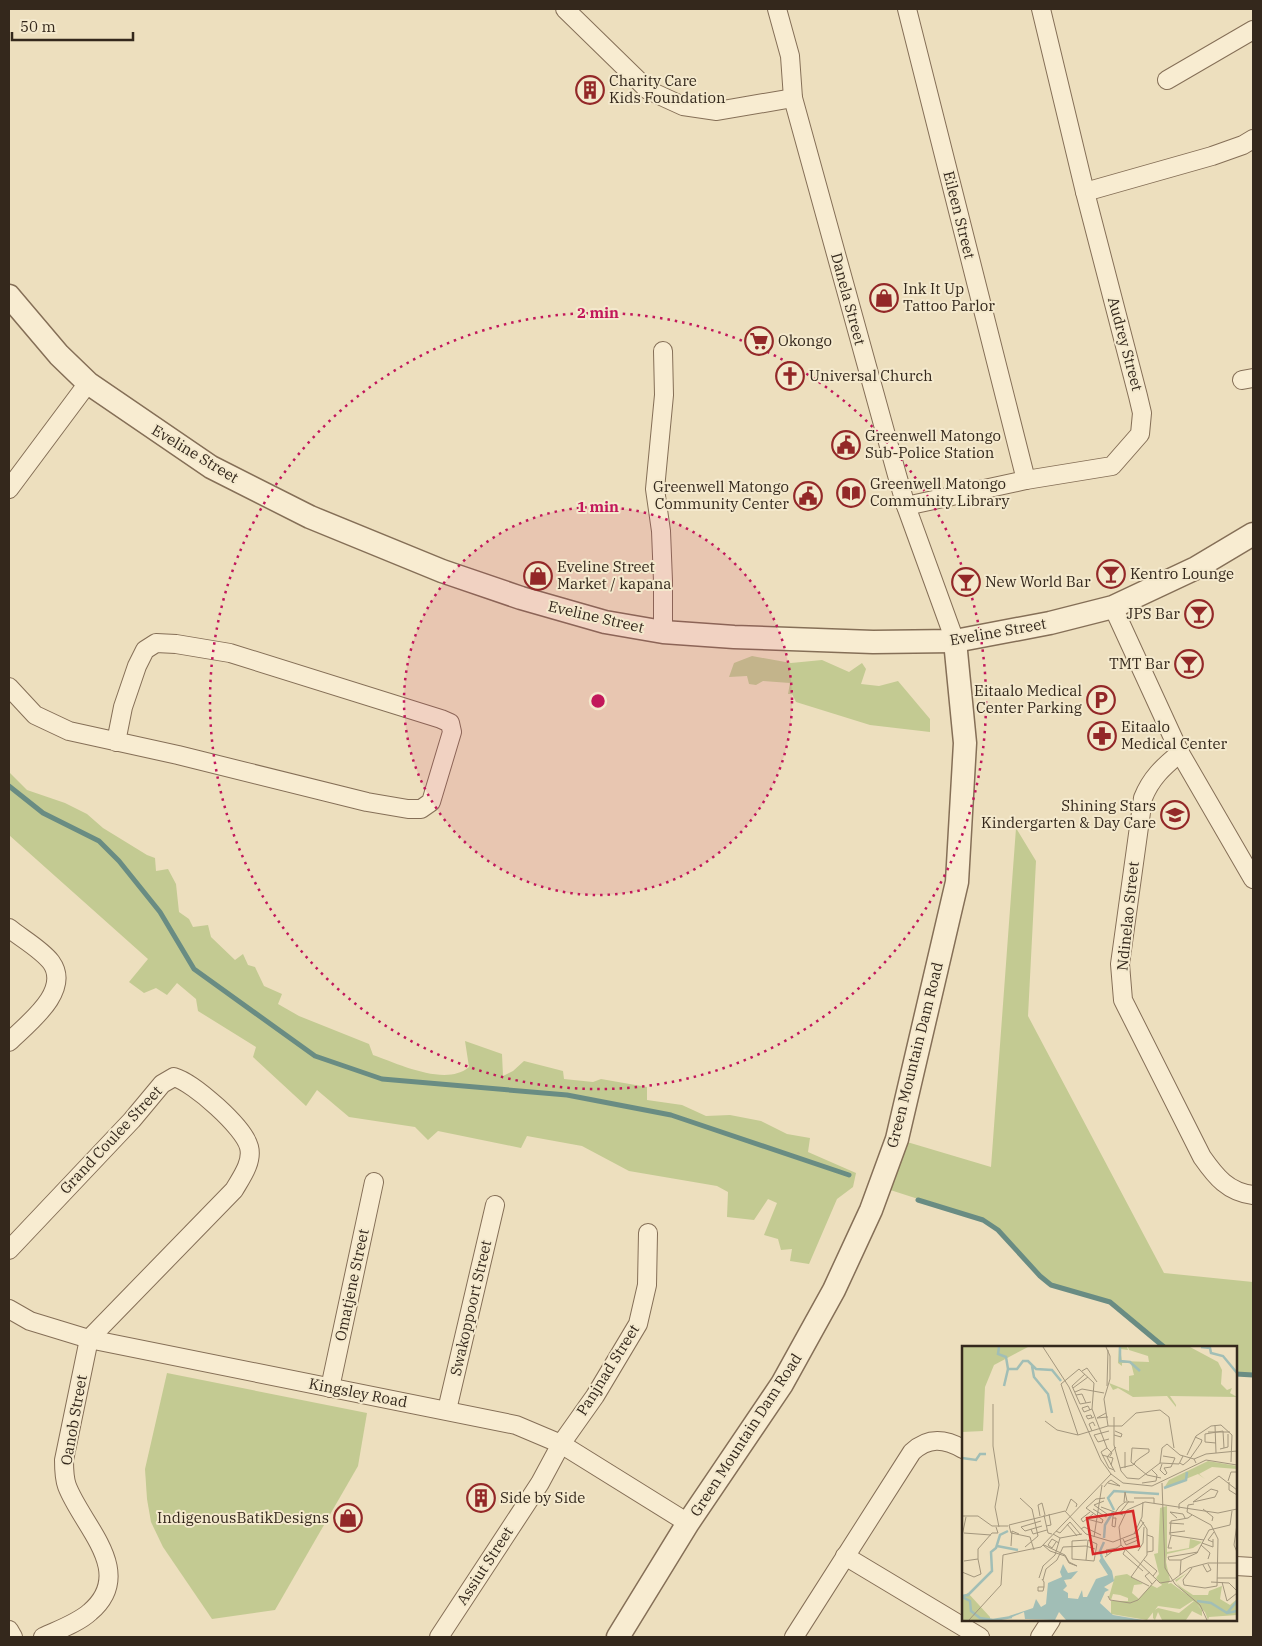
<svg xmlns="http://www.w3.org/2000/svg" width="1262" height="1646" font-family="'IBM Plex Serif',serif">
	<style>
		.green { fill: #c3ca92 }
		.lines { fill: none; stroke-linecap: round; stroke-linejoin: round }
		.stream { stroke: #698c83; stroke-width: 5 }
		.minor-casing { stroke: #856f57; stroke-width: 20 }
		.tertiary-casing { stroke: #856f57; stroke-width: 25 }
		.minor { stroke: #f8ecd1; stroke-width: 18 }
		.tertiary { stroke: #f8ecd1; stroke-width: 22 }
		.ring { fill: none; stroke: #c2185b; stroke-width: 2.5; stroke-dasharray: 2.5 5 }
		.labels { text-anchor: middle; stroke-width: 4; stroke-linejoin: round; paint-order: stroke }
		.poi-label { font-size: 15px; fill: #34281c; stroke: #f4e9cd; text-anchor: start }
		.street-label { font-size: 15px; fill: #34281c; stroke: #f4e9cd }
		.inset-river { fill: none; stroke: #a1beb6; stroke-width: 2.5 }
		.inset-road { fill: none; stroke: #a3967d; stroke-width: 1 }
		.view { fill: #d62828; fill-opacity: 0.15; stroke: #d62828; stroke-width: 2.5 }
		.inset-edge { fill: none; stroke: #34281c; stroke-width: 2.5 }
		.centre { fill: #c2185b; stroke: #f4e9cd; stroke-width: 2.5 }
		.ring-label { font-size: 15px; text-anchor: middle; font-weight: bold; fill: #c2185b; stroke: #f4e9cd; stroke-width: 4; stroke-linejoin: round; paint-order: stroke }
	</style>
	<rect width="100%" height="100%" fill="#eddfbe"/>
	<!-- green -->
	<g class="green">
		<polygon points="752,656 791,663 822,660 849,672 862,663 866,669 861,684 879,686 898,681 930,719 930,732 870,725 796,702 792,694 788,694 790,683 763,681 756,685 749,684 747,676 729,677 734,663"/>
		<path d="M9,772L27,790L65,803L87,814L103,828L147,855L155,858L156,871L168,869L176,884L179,912L189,919L193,927L208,925L211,937L235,960L243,954L248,965L255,967L264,986L282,994L278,1004L299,1016L369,1044L373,1055C399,1064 446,1087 469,1067L465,1041L502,1054L503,1076L513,1071L524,1061L563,1071L564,1079L593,1082L601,1079L647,1087V1100L682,1105L706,1116L730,1115L761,1121L787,1134L810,1138L808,1152L856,1173L853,1187L837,1199L809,1264L790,1261L792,1249L781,1250L778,1239L764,1235L777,1203L768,1199L754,1220L727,1217L728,1192L717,1186L629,1171L582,1146L527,1136L521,1148L438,1131L428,1140L415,1127L349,1117L317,1090L306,1106L253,1057L256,1047L198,1011L196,999L177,983L167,995L156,988L144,993L129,982L148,959L9,835Z"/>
		<polygon points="1016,828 1036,861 1028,1016 1164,1273 1253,1282 1253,1375 1236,1374 1236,1347 1164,1347 1110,1302 1051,1285 1040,1276 998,1230 983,1220 878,1186 897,1139 991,1167"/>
		<polygon points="167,1373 367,1413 358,1466 275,1610 212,1619 163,1547 151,1522 147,1499 145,1469"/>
	</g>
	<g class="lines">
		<!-- stream -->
		<g class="stream">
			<polyline points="9,786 43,813 99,841 119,861 160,912 194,969 315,1056 382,1079 567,1095 671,1115 849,1175"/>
			<polyline points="918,1200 983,1220 998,1230 1040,1276 1051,1285 1110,1302 1164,1347"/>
			<polyline points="1236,1374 1253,1375"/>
		</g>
		<defs>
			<g id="minor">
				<polyline points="565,9 648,90 683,106 717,111 793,98"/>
				<polyline points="777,9 790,56 793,98 897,475 906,506 955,641"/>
				<polyline points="907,9 1026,480"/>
				<polyline points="1167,80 1253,30"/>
				<polyline points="1085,192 1212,156 1243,145 1253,139"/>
				<polyline points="1242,380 1253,378"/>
				<polyline points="9,489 88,383"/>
				<polyline points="906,506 1026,480 1112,466 1140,434 1142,413 1138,396 1085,192 1041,9"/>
				<polyline points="1113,607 1180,753 1253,879"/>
				<polyline points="663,632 663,581 661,531 655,489 664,395 663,351"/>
				<polyline points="9,687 35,715 69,731 178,755 367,802 408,809 421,809 431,802 452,732 450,723 441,719 230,653 176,644 156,643 145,650 137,666 123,707 116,742"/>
				<path d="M1180,753C1163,767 1151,778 1143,798L1120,964L1123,1000L1202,1157C1216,1177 1228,1192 1253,1195"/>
				<path d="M9,928C21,938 41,949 51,962C72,991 27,1024 9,1042"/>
				<path d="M9,1250L132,1120L162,1084L174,1077C194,1083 244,1127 249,1147C253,1162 241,1178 234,1190L89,1339L64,1460C64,1469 64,1478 67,1486C82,1526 137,1572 90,1612C78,1623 58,1630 43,1637"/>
				<polyline points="9,1309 30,1321 89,1339 516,1425 561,1444 688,1523"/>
				<polyline points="330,1388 374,1182"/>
				<polyline points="447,1410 495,1205"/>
				<polyline points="845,1556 980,1637"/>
				<polyline points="1236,1566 1253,1567"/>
				<polyline points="9,1630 13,1637"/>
				<polyline points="439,1637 540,1483 561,1444 595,1396 638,1324 647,1285 648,1233"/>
				<path d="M794,1637L912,1452C928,1437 944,1438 963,1449"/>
				<polyline points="1040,1637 1051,1620"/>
			</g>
			<g id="tertiary">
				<polyline points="9,296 59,355 88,383 211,467 310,517 442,571 521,598 605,622 663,632 734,637 873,642 955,641 1050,623 1113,607 1196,568 1253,534"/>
				<polyline points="618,1637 688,1523 782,1384 834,1290 871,1210 897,1139 957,882 965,743 955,641"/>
			</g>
		</defs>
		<!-- minor casing -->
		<use href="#minor" class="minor-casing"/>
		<!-- tertiary casing -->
		<use href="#tertiary" class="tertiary-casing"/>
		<!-- minor -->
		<use href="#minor" class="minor"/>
		<!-- tertiary -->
		<use href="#tertiary" class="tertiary"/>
	</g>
	<!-- distance rings -->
	<circle cx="598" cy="701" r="194" fill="#c2185b" fill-opacity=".12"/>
	<g class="ring">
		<circle cx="598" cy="701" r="194"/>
		<circle cx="598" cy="701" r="388"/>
	</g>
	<!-- icons -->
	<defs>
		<symbol id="building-ring" viewBox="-11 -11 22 22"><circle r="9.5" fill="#f4e9cd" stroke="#932828" stroke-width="1.5"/><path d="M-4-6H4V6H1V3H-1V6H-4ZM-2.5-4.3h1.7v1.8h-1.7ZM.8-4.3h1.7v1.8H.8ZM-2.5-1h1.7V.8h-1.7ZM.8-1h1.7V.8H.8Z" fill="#932828"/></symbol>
		<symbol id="shop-ring" viewBox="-11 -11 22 22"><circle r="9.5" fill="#f4e9cd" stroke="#932828" stroke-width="1.5"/><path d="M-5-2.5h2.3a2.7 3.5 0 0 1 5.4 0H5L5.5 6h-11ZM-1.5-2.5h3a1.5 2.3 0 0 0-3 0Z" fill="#932828"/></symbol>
		<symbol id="supermarket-ring" viewBox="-11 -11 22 22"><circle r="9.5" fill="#f4e9cd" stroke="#932828" stroke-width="1.5"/><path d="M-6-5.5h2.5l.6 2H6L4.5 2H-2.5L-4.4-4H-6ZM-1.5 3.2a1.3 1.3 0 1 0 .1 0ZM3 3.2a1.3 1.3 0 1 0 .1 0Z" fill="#932828"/></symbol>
		<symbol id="church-ring" viewBox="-11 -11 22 22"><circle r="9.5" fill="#f4e9cd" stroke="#932828" stroke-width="1.5"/><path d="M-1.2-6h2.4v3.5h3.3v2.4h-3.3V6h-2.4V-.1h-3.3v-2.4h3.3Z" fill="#932828"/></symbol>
		<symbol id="civic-ring" viewBox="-11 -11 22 22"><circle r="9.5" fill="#f4e9cd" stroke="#932828" stroke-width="1.5"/><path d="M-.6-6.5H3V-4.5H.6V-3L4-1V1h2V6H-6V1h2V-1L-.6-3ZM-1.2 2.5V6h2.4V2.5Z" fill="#932828"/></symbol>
		<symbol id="library-ring" viewBox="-11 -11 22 22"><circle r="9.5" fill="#f4e9cd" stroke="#932828" stroke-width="1.5"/><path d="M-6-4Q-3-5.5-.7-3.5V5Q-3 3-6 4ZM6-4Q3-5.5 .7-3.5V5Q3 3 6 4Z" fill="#932828"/></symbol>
		<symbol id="bar-ring" viewBox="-11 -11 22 22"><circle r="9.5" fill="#f4e9cd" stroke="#932828" stroke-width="1.5"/><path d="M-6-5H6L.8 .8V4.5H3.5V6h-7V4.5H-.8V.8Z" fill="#932828"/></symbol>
		<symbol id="parking-ring" viewBox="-11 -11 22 22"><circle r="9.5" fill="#f4e9cd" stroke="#932828" stroke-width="1.5"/><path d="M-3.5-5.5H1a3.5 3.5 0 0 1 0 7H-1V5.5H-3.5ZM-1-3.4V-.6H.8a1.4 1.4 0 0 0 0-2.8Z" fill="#932828"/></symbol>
		<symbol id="pharmacy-ring" viewBox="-11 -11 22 22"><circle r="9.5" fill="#f4e9cd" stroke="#932828" stroke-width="1.5"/><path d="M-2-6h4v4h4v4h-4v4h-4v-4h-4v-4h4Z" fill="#932828"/></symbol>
		<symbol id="school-ring" viewBox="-11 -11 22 22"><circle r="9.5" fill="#f4e9cd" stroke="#932828" stroke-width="1.5"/><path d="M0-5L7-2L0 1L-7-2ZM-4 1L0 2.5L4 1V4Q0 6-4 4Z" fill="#932828"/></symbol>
	</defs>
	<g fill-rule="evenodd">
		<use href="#building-ring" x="574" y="74" width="32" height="32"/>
		<use href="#shop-ring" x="868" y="282" width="32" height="32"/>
		<use href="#supermarket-ring" x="743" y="325" width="32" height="32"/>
		<use href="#church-ring" x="774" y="360" width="32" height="32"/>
		<use href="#civic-ring" x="830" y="429" width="32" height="32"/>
		<use href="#library-ring" x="835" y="477" width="32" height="32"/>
		<use href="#civic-ring" x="792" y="480" width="32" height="32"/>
		<use href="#bar-ring" x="1095" y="558" width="32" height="32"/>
		<use href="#shop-ring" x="522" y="560" width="32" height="32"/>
		<use href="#bar-ring" x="950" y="566" width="32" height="32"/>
		<use href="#bar-ring" x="1183" y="598" width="32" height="32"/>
		<use href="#bar-ring" x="1173" y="648" width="32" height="32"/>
		<use href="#parking-ring" x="1085" y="684" width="32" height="32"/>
		<use href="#pharmacy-ring" x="1086" y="720" width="32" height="32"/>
		<use href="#school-ring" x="1159" y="799" width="32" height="32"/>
		<use href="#building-ring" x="465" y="1482" width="32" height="32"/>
		<use href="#shop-ring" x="332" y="1502" width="32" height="32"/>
	</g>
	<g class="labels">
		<!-- poi labels -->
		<g class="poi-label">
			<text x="609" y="86">Charity Care<tspan x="609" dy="17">Kids Foundation</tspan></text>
			<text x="903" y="294">Ink It Up<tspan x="903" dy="17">Tattoo Parlor</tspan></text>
			<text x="778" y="346">Okongo</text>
			<text x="809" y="381">Universal Church</text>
			<text x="865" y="441">Greenwell Matongo<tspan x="865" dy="17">Sub-Police Station</tspan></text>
			<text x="870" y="489">Greenwell Matongo<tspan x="870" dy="17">Community Library</tspan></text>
			<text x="789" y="492" text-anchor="end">Greenwell Matongo<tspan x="789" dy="17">Community Center</tspan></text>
			<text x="557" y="572">Eveline Street<tspan x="557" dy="17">Market / kapana</tspan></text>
			<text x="1130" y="579">Kentro Lounge</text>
			<text x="985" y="587">New World Bar</text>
			<text x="1180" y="619" text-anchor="end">JPS Bar</text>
			<text x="1170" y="669" text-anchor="end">TMT Bar</text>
			<text x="1082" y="696" text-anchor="end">Eitaalo Medical<tspan x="1082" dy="17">Center Parking</tspan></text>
			<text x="1121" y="732">Eitaalo<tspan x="1121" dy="17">Medical Center</tspan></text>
			<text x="1156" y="811" text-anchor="end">Shining Stars<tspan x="1156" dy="17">Kindergarten &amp; Day Care</tspan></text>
			<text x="500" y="1503">Side by Side</text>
			<text x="329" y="1523" text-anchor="end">IndigenousBatikDesigns</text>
		</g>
		<!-- street labels -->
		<g class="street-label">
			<text transform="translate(959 215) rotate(76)" y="5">Eileen Street</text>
			<text transform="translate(848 299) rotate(75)" y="5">Danela Street</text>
			<text transform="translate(1125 344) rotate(75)" y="5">Audrey Street</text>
			<text transform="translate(195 454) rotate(31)" y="5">Eveline Street</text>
			<text transform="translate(596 617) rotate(13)" y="5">Eveline Street</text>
			<text transform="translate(998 632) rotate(-10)" y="5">Eveline Street</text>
			<text transform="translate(1128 916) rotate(-84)" y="5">Ndinelao Street</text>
			<text transform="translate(915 1055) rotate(-76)" y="5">Green Mountain Dam Road</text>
			<text transform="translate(111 1140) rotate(-47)" y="5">Grand Coulee Street</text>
			<text transform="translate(352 1285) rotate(-78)" y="5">Omatjene Street</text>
			<text transform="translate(471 1308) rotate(-77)" y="5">Swakoppoort Street</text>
			<text transform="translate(608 1370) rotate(-58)" y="5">Panjnad Street</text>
			<text transform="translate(358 1393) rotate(11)" y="5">Kingsley Road</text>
			<text transform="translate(74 1420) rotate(-80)" y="5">Oanob Street</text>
			<text transform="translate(746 1435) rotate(-57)" y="5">Green Mountain Dam Road</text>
			<text transform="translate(485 1566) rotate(-57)" y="5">Assiut Street</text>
		</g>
	</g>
	<!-- overview -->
	<g transform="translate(962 1346)">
		<rect width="275" height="275" fill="#eddfbe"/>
		<path d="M0,1H66L32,19L23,41L21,85L0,86ZM157,1H165L166,4L158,3L160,15L187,16L186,10L167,4L166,1H228L256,16L260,24L259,38L265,44L270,42L268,47L275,51L208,50L214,59V61L205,50L171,51L156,42L151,44L147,37L167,45V30L172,29L169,17H160V20L156,17ZM246,115L275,120V123L250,121L237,128L243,133L236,128L202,142L207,134ZM205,160V206L227,202L228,193L240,196L231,202L205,208L204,216L208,234L206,238L209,237L232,254L218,263L196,260L185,274L149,268V255H166V252L158,249L151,248L149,254L147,251L153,230L165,228L181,238L172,239L170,247L177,253L189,239L195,242L200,239L194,232L197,228L192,208L196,207L198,162ZM225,227L214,236L219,241L231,249H246L247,245L260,240L258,253L268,259L275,253V269L247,271L246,274L243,266L218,242L213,234ZM6,247L28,271V274H0V250ZM232,255L240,264V270L230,265L224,274H200L196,266L193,274L191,272V265L196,262L217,267Z" fill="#c3ca92"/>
		<path d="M140,210L150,225L152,235L142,241L147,244L143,246L138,257L151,269L181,274H104L97,266L93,274L63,273L62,266L48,272L47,270L71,262L74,253L79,261L84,258L86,237L100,231L98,226L101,218L106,227L116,225L109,233L102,234L105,240L101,244L106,247V252L116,253L120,244L121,251H125L134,233L146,229L137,215Z" fill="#a1beb6"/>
		<path class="inset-river" d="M37,1L36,8L44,11L46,23H55L61,15H66L74,23L90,24L99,35M158,1V15L168,16L178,25M239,1L248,2L249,7L261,10L275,27M70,20L72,31L86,48L90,67M42,40L46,23M0,112L14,114L18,108H24M202,142L224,134L225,126M152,164L146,152L152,145L197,148M142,192L143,179L151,166M35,200L56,204M140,212L138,205L142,196M0,250L6,249L30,225L29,206L34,202L38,189L46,185M0,251L8,255L9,265L18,272L31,274M235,255L249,257L265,267L275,265M265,267L275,255M31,274L50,271"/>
		<path class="inset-road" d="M81,1L107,41L139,114L149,128L161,137L190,140L244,114L275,119M144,1L148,10V33L142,53L146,80M120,25L125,22L135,36M123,28L110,40L118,58L129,56M145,40L146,4M111,42L126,31M113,46L120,43L142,47M114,49L120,48L124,57M31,58V100L37,139L33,161L37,181M128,64L126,60L120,62L122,66L130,63M144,67L135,72L146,71M152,71V99L159,125L165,132L177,133L198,117L217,118L221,110M130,72L129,69L124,70L126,73L129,72H130L132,71M83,75L95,84L116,89L146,80H160L174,67L198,64L207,71L212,102M253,79L254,107M130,85L127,78L131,76L133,80M147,85L132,89L136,96L147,93M246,86H268M116,89L99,38L117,23L132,37L130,63L145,102L150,107L148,110M152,89L159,91L160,88L153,85M254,97L243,96V88L261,85L262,102L258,103M145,102L139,106L147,122L152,124M262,102L266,101V88M163,106V122M140,109L151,112L149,119M225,109L234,90L249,80L259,79L270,89L269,116M232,113L244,108L275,105M198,117L200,102L205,98L218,109L232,113L234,117M218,117L221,119L227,114L239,97L240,94L233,91M200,118L198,124L203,129L205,127L202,122L209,121L213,112L201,110M158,122L171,119L173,117V116L178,112L187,106V103L170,102L169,116L170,117L172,118L174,120L185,129L199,132M153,126L145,111L154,101M266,135L269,126H275M267,136V144L275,149M180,137L194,135L195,129L189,123M200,137L203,222L213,238L238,259L245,274M142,141L146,136L149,134L158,140L146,137M249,143L256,145L253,151L231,156ZM58,152L70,163L76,190L63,201M172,152H192V157M162,156L163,146L165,155M139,161L161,169M131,163L144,171L145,168L132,159L142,155M217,163V158L257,130L275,144M241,163L251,171L250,175M104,165L109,153L115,158L114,161M128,166L119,173L121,176L131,168M157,168L167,155M82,169L86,187L90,188M230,169L226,172L209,175L208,189L242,194M0,170H16L30,180H46M78,170L76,159L80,157L83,169M151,172H154L153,181L150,180L151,170L157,161L163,156H172M215,172L208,166L221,168L223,172M125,173L140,177L141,174L124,162L134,153L143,152M179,174L185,183V209L179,217M79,175L59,181L63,185L80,180M207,177L222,178M105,178L115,190M275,178L272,199L275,206M84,180L89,179L87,168M69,183L71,188L85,184M119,183L122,181L139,189M94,185L98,187L108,176L119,189M2,187L29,189M207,187L223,185M91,188L98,192L120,188M172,188L180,171L181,156M185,189L191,191V205L185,206M0,190L4,171M209,190L206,202H210M132,191L140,139M161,193L164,199L176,194L175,187M94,196L90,202L86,199L90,193L97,197M162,196L177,190M251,196L246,194L252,186M240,197L251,201V193M81,199L88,205L103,210L107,217L115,220L107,216L103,209L82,199M239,199L248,207L246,213M49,200L50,185L57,188M72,204L68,191L49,187L47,179L103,165L124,188L151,196L174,187L182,176M163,204L161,208L181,225M176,205L181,197L182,181M145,209L144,204L155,202M143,211L159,199M110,213L132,215L135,198L126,194M110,213V195L125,194M124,214L126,194M182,214L195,225L191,230M219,214H207L206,211L236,206M2,215L16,213V203L30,187H36L34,181M179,217L169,231L187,240M241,219L245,226L249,224L246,218M230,222L221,234L222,239L243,242L255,240L256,193L249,179L225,166L226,159L232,158M0,226L12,231L19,228L16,213M188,226L183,230L190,238M218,229L219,214L235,207L247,184L268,179L270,165M77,232L81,220L93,209L98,192M255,232H275M80,233L82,236V241L81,245H76V241H82M81,234L84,223L95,214L101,201L124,200L133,203M210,235L198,237L159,199L157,181L165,164L183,156L256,167L275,163M210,235L227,222L246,217H275M249,236L267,237L275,245M260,236L265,255L275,247M146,250L148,254L168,257L176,254L194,234M7,274L39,239L41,209L79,201L149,128"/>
		<path class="view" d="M171,165L177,200L131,208L125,172Z"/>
		<rect width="275" height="275" class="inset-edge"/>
	</g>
	<circle cx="598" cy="701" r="8" class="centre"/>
	<g class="ring-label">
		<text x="598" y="318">2 min</text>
		<text x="598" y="512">1 min</text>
	</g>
	<!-- border -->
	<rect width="1262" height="1646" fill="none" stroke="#34281c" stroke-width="20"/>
	<!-- scale -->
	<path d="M12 32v8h121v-8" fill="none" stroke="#34281c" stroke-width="2.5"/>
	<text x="20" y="32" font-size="15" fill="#34281c" stroke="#f4e9cd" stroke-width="4" paint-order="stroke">50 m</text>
</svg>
